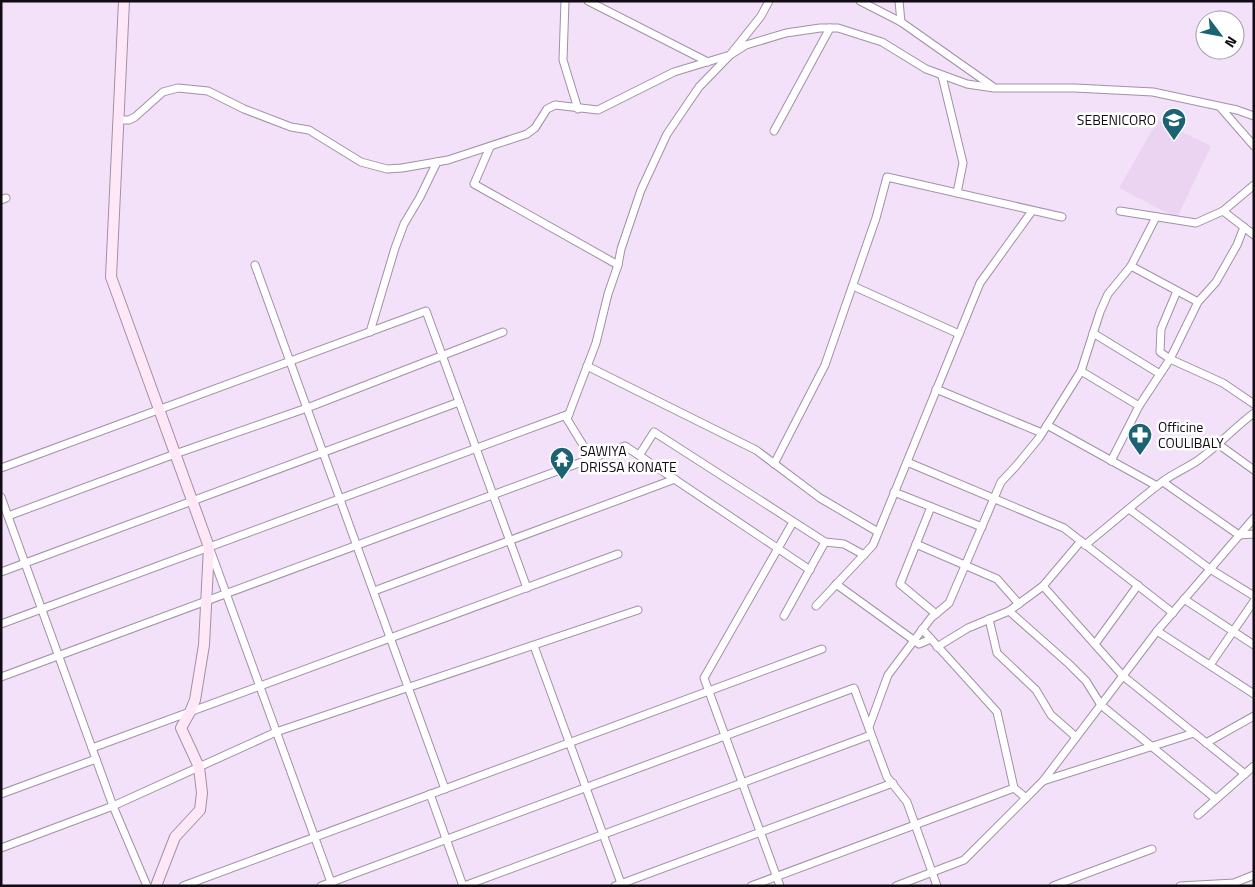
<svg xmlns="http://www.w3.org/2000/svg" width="1255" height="887" font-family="'Titillium Web',sans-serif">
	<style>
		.built { fill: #ead4f2 }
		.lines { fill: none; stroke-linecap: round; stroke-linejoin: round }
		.street-casing { stroke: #a190a7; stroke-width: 9 }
		.secondary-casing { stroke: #a190a7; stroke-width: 12 }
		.street { stroke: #fff; stroke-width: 7 }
		.secondary { stroke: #fee8f7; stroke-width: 10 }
		.labels { text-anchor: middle; stroke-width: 5; stroke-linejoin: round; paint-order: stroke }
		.poi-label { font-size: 14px; fill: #110b13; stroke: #fff; text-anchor: start }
	</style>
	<rect width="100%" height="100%" fill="#f3e1f9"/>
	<!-- built -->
	<polygon class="built" points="1158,120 1211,146 1177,218 1119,188"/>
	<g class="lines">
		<defs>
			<g id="street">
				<polyline points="565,1 563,60 578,109"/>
				<polyline points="588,1 708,62"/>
				<polyline points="860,1 901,22 992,86"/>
				<polyline points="899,1 901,22"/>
				<polyline points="942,76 963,163 957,193"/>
				<polyline points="1220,107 1254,146"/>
				<polyline points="118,120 129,120 135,117 163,92 178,88 208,91 244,109 291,127 309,130 361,162 387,169 402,168 448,160 527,134 535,128 547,109 555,105 598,110 674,72 730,55 746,45 786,33 820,28 838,28 882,42 926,69 967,84 994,88 1075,88 1153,92 1237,110 1254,116"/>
				<polyline points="774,131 830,28"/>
				<polyline points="490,147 474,184 618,265"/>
				<polyline points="1,200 6,198"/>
				<polyline points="1120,211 1196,223 1223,211 1254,185"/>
				<polyline points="1223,211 1254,235"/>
				<polyline points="255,265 445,789"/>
				<polyline points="1131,266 1198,302"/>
				<polyline points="853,286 959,334"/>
				<polyline points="1177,291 1161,329 1160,352 1170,359 1223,383 1254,404"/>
				<polyline points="370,332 395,248 404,224 420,197 437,162"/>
				<polyline points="1093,333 1160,374"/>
				<polyline points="587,366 756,450 820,498 878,532"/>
				<polyline points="1081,371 1139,406"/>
				<polyline points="936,389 1042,433"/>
				<polyline points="1047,425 1157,486"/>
				<polyline points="1218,444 1254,470"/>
				<polyline points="640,454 654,432 825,542 844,544 864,555"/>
				<polyline points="591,458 567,419 596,343 608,294 618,265 621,249 641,190 667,134 699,87 730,55 761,16 769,1"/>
				<polyline points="1111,461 1139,406 1170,359 1198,302 1216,282 1237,245 1244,227"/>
				<polyline points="907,462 1064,528 1173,613"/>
				<polyline points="774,464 825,365 876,218 887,177 1062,217"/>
				<polyline points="1,468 426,311 527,588"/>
				<polyline points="1163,482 1239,535 1254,534"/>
				<polyline points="894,492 982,527"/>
				<polyline points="1,497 113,806 147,886"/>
				<polyline points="931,507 900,584 936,614"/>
				<polyline points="1129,509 1210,569 1254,596"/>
				<polyline points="8,516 175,454 307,408 503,332"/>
				<polyline points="916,544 997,579 1019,604"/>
				<path d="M1085,545C1111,524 1136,502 1162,482C1175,472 1190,467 1201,458C1220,444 1235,427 1254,413"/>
				<polyline points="211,552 332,885"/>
				<polyline points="1,572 459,402"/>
				<polyline points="836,584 919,644 931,639"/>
				<polyline points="1043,586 1123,676 1245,774"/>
				<polyline points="374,591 675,479"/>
				<polyline points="1184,599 1254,645"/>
				<polyline points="816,606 873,545 980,283 1032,211"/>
				<polyline points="1009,611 1069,664 1086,681 1101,705 1216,799"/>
				<polyline points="784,616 825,542"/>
				<polyline points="989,619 997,653 1036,690 1051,715 1076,737"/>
				<polyline points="1,624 569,414"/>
				<polyline points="922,629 997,712 1014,788 1026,798"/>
				<polyline points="1157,631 1254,694"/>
				<polyline points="1095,644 1138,585"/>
				<polyline points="534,646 622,886"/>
				<polyline points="937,647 968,628 1009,611 1043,586 1081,541"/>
				<polyline points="1210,665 1254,601"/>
				<polyline points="1,677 625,446 810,570"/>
				<polyline points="869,727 888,675 931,618 949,603 1001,482 1016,466 1039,438 1081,371 1100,312 1108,294 1131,266 1156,217"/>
				<polyline points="1206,743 1254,716"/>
				<polyline points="92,748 618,554"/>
				<polyline points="1043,781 1194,733"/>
				<polyline points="1,794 96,759"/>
				<polyline points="430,794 463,886"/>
				<polyline points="1198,815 1254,766"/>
				<polyline points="1,848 113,806 276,732 638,610"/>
				<polyline points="183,886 822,649"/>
				<polyline points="321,886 854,688 887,777 907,802 937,886"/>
				<polyline points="464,886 871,735"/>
				<polyline points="615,886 893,783"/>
				<polyline points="751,886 1014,788"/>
				<polyline points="780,886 704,678 793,522"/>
				<polyline points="896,886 964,860 1043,781 1157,631 1254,518"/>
				<polyline points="1053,886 1152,849"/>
				<polyline points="1180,886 1234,883 1254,875"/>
			</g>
			<polyline id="secondary" points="124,1 111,277 209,547 204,645 195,700 190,712 181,728 199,767 202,793 200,810 175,837 156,886"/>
		</defs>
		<!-- street casing -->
		<use href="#street" class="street-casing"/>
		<!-- secondary casing -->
		<use href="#secondary" class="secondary-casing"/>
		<!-- street -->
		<use href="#street" class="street"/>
		<!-- secondary -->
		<use href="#secondary" class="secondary"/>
	</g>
	<!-- icons -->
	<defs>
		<symbol id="school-pin" viewBox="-11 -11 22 30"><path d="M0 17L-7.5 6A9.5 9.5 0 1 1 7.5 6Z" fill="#1b6372" stroke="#fff"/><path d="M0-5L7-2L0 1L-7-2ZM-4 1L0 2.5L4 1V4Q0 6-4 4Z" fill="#fff"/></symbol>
		<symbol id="pharmacy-pin" viewBox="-11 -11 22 30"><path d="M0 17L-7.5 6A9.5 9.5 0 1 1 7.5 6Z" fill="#1b6372" stroke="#fff"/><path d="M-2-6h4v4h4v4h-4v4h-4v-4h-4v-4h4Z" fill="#fff"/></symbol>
		<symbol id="temple-pin" viewBox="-11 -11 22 30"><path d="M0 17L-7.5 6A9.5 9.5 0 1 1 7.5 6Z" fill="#1b6372" stroke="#fff"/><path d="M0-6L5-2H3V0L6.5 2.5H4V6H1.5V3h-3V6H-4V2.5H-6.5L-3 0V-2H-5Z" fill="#fff"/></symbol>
	</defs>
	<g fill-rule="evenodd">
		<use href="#school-pin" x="1160" y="106" width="28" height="38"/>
		<use href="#pharmacy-pin" x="1126" y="421" width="28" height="38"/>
		<use href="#temple-pin" x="548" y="445" width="28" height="38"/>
	</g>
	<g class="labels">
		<!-- poi labels -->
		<g class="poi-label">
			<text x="1156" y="125" text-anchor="end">SEBENICORO</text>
			<text x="1158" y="432">Officine<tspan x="1158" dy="16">COULIBALY</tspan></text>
			<text x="580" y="456">SAWIYA<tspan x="580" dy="16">DRISSA KONATE</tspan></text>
		</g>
	</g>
	<!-- border -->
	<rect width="1255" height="887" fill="none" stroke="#110b13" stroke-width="5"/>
	<!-- north arrow -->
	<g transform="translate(1220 35) rotate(122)"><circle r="24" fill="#ffffff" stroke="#a09da1"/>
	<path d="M0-4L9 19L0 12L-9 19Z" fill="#1b6372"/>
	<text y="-8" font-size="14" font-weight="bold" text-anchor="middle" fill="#110b13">N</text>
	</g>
</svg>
